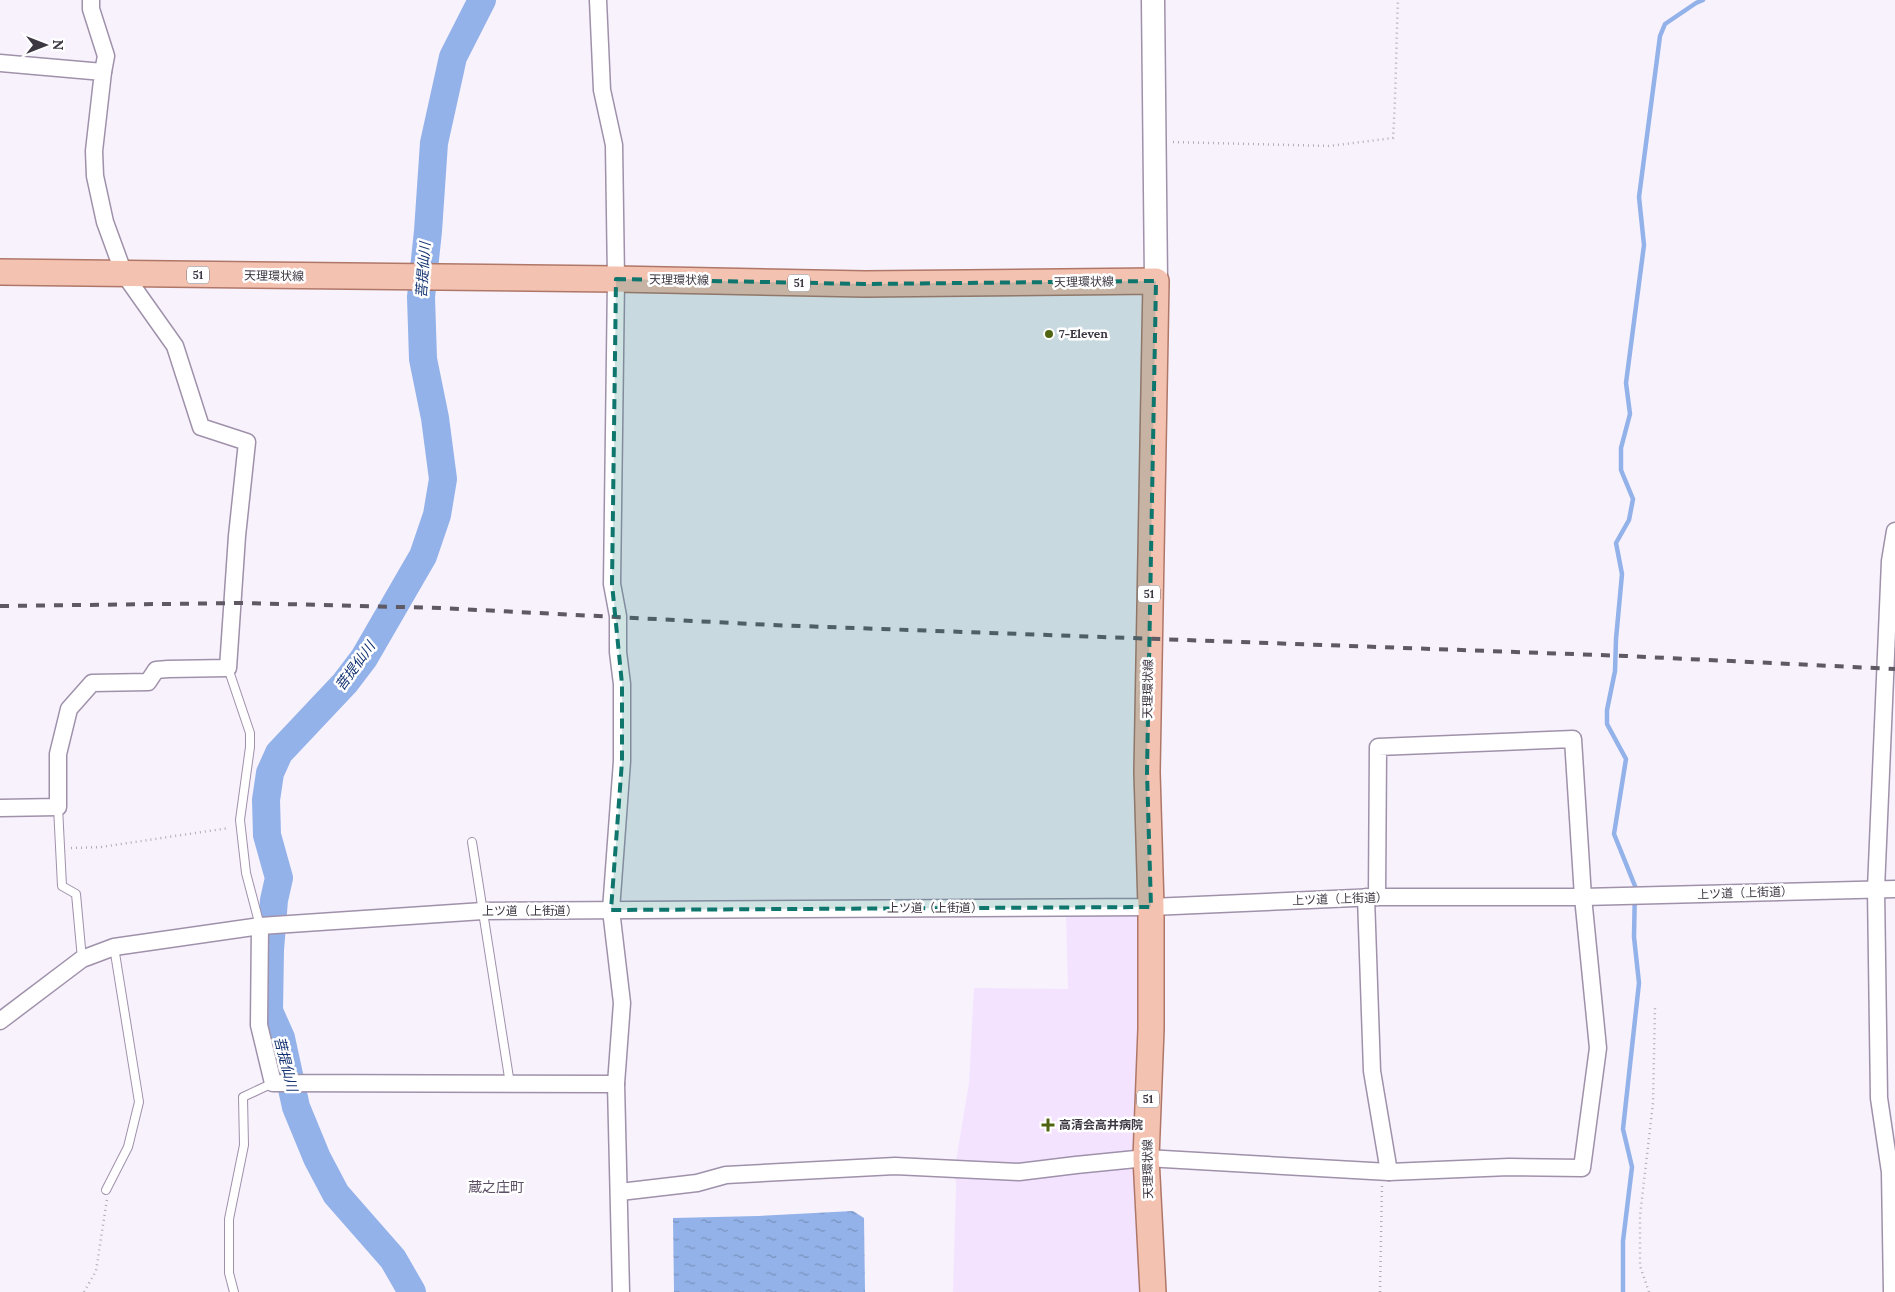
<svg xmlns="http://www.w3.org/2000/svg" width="1895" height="1292" font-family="Lora,'Noto Sans JP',serif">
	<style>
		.built { fill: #f3e3ff }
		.water { fill: url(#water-ripples) }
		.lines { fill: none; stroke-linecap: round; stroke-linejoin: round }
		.stream { stroke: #93b2e9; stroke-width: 4.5 }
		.river { stroke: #93b2e9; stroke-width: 28 }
		.lane-casing { stroke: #9f91aa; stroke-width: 10 }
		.street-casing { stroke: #9f91aa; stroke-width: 19 }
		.secondary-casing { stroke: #9f91aa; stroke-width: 25 }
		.primary-casing { stroke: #af7768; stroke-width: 28 }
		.path { stroke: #b1abb6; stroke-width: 2.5; stroke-dasharray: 1 4; stroke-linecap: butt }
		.lane { stroke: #fff; stroke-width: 8 }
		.street { stroke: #fff; stroke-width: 16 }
		.secondary { stroke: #fff; stroke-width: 22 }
		.primary { stroke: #f4c2b1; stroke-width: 25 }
		.rail { stroke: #5f5964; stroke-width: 4; stroke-dasharray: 9 9; stroke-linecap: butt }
		.marked { fill: #0f766e; fill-opacity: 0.2; stroke: #0f766e; stroke-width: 4; stroke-dasharray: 10 6; stroke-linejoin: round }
		.poi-dot { fill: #506511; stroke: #fff; stroke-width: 2 }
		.labels { text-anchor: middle; stroke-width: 5; stroke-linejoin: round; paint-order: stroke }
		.shield { fill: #fff; stroke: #77737b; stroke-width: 1 }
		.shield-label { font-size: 11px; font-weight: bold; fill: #3d3742 }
		.street-label { font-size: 12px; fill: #3d3742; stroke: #fff }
		.poi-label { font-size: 12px; font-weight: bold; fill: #3d3742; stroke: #fff; text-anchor: start }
		.water-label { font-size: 14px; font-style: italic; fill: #123272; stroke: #fff }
		.neighbourhood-label { font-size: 14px; fill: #5e5067; stroke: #fff }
	</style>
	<defs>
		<pattern id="water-ripples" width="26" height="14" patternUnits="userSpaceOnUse" patternTransform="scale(1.25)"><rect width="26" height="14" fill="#93b2e9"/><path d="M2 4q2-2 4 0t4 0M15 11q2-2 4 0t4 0" fill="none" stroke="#7992be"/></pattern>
	</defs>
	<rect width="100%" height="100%" fill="#f8f2fd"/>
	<!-- built -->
	<polygon class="built" points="1066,913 1138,913 1138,1000 1133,1172 1143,1292 953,1292 956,1188 955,1167 969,1083 974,988 1068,989"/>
	<!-- water -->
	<polygon class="water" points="853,1211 864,1218 865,1292 674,1292 673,1218 758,1216"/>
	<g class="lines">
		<!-- stream -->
		<polyline class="stream" points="1623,1292 1623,1241 1632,1167 1623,1129 1639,983 1634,937 1635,886 1614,834 1626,759 1607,724 1607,710 1615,671 1616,639 1622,574 1616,543 1629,520 1633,499 1621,470 1621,448 1630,414 1626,383 1644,245 1639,197 1660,36 1665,24 1696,3 1703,0"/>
		<!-- river -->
		<polyline class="river" points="412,1292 393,1259 336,1194 317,1158 296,1107 281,1038 269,1011 270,950 274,900 279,878 267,835 266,800 270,773 279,753 345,683 364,658 423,556 437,515 443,479 435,418 423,359 421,297 428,231 434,143 453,57 482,0"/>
		<defs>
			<g id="lane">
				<polyline points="228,668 250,733 250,747 240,820 246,873 260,926"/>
				<polyline points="58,807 62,886 76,894 82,959"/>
				<polyline points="472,842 510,1084"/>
				<polyline points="106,1190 128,1147 139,1102 114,947"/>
				<polyline points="234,1292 229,1273 229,1219 244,1145 243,1097 273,1083"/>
			</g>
			<g id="street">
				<polyline points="91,0 91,9 106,56 103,72"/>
				<polyline points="598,0 602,90 614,145 616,279 612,584 618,616 618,652 622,684 622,761 611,910 622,1003 616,1084 621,1292"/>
				<polyline points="0,63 103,72 94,151 95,176 105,222 124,274 175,346 201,427 247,442 237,536 228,668 168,669 156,670 148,682 92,683 69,709 58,754 58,807 0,808"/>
				<polyline points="1366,897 1372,1071 1389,1172"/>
				<polyline points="260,926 259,1025 273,1083 616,1084"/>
				<polyline points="0,1021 82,959 114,947 260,926 483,911 1151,907 1377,897 1583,897 1895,889"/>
				<polyline points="620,1192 697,1183 726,1175 895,1166 1019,1172 1076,1165 1146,1158 1389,1172 1509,1167 1582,1168 1598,1048 1583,897 1573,739 1378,747 1377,897"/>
				<polyline points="1892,1292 1890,1172 1879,1098 1876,889 1890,561 1895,531"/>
			</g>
			<polyline id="secondary" points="1153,0 1156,281"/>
			<polyline id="primary" points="0,272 616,279 865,284 1156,281 1147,772 1151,907 1151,1029 1146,1158 1153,1292"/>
		</defs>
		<!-- lane casing -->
		<use href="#lane" class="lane-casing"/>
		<!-- street casing -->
		<use href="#street" class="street-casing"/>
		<!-- secondary casing -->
		<use href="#secondary" class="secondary-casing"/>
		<!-- primary casing -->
		<use href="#primary" class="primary-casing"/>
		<!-- path -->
		<g class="path">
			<path d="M1173,142L1329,146L1393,138C1396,92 1396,46 1398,0"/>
			<polyline points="71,848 101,847 229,828"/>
			<polyline points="84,1292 96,1271 107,1199"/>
			<polyline points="1380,1292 1382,1186"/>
			<polyline points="1649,1292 1640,1266 1640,1216 1653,1103 1655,1006"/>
		</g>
		<!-- lane -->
		<use href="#lane" class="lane"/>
		<!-- street -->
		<use href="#street" class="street"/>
		<!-- secondary -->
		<use href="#secondary" class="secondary"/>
		<!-- primary -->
		<use href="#primary" class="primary"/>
		<!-- rail -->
		<polyline class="rail" points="0,606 243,603 440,608 772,625 1626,656 1895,669"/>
	</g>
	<!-- marked area -->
	<path class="marked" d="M616,279L865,284L1156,281L1147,772L1151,907L611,910L622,761V684L612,584Z"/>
	<!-- markers -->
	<g class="poi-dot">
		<circle cx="1049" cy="334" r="5"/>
		<path d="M1045.5 1117.5h5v5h5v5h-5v5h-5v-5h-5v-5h5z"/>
	</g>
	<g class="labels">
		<!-- shield labels -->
		<g class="shield">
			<rect x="187" y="266.5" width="22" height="17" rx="4"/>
			<rect x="788" y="274.5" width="22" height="17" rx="4"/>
			<rect x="1138" y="585.5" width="22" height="17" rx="4"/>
			<rect x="1137" y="1090.5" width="22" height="17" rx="4"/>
		</g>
		<g class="shield-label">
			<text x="198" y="279">51</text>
			<text x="799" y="287">51</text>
			<text x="1149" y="598">51</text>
			<text x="1148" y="1103">51</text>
		</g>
		<!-- street labels -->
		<g class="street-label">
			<text transform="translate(274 276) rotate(1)" y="4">天理環状線</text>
			<text transform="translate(679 280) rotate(1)" y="4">天理環状線</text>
			<text transform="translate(1084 282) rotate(-1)" y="4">天理環状線</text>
			<text transform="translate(1148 689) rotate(-89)" y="4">天理環状線</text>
			<text transform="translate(1745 893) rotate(-2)" y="4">上ツ道（上街道）</text>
			<text transform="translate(1340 899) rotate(-2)" y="4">上ツ道（上街道）</text>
			<text x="935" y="912">上ツ道（上街道）</text>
			<text x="530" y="915">上ツ道（上街道）</text>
			<text transform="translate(1148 1169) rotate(-91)" y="4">天理環状線</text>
		</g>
		<!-- poi labels -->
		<g class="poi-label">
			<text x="1059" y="338">7-Eleven</text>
			<text x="1059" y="1129">高清会高井病院</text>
		</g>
		<!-- water labels -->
		<g class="water-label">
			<text transform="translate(423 270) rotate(-86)" y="5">菩提仙川</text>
			<text transform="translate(355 666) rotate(-54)" y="5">菩提仙川</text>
			<text transform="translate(286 1064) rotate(76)" y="5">菩提仙川</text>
		</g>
		<!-- neighbourhood labels -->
		<g class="neighbourhood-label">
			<text x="496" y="1192">蔵之庄町</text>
		</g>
	</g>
	<!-- north arrow -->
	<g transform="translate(45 45) rotate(90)" stroke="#ffffff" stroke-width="4" paint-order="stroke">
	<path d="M0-4L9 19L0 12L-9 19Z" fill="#3d3742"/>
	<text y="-8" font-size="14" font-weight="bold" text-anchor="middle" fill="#3d3742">N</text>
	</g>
</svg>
